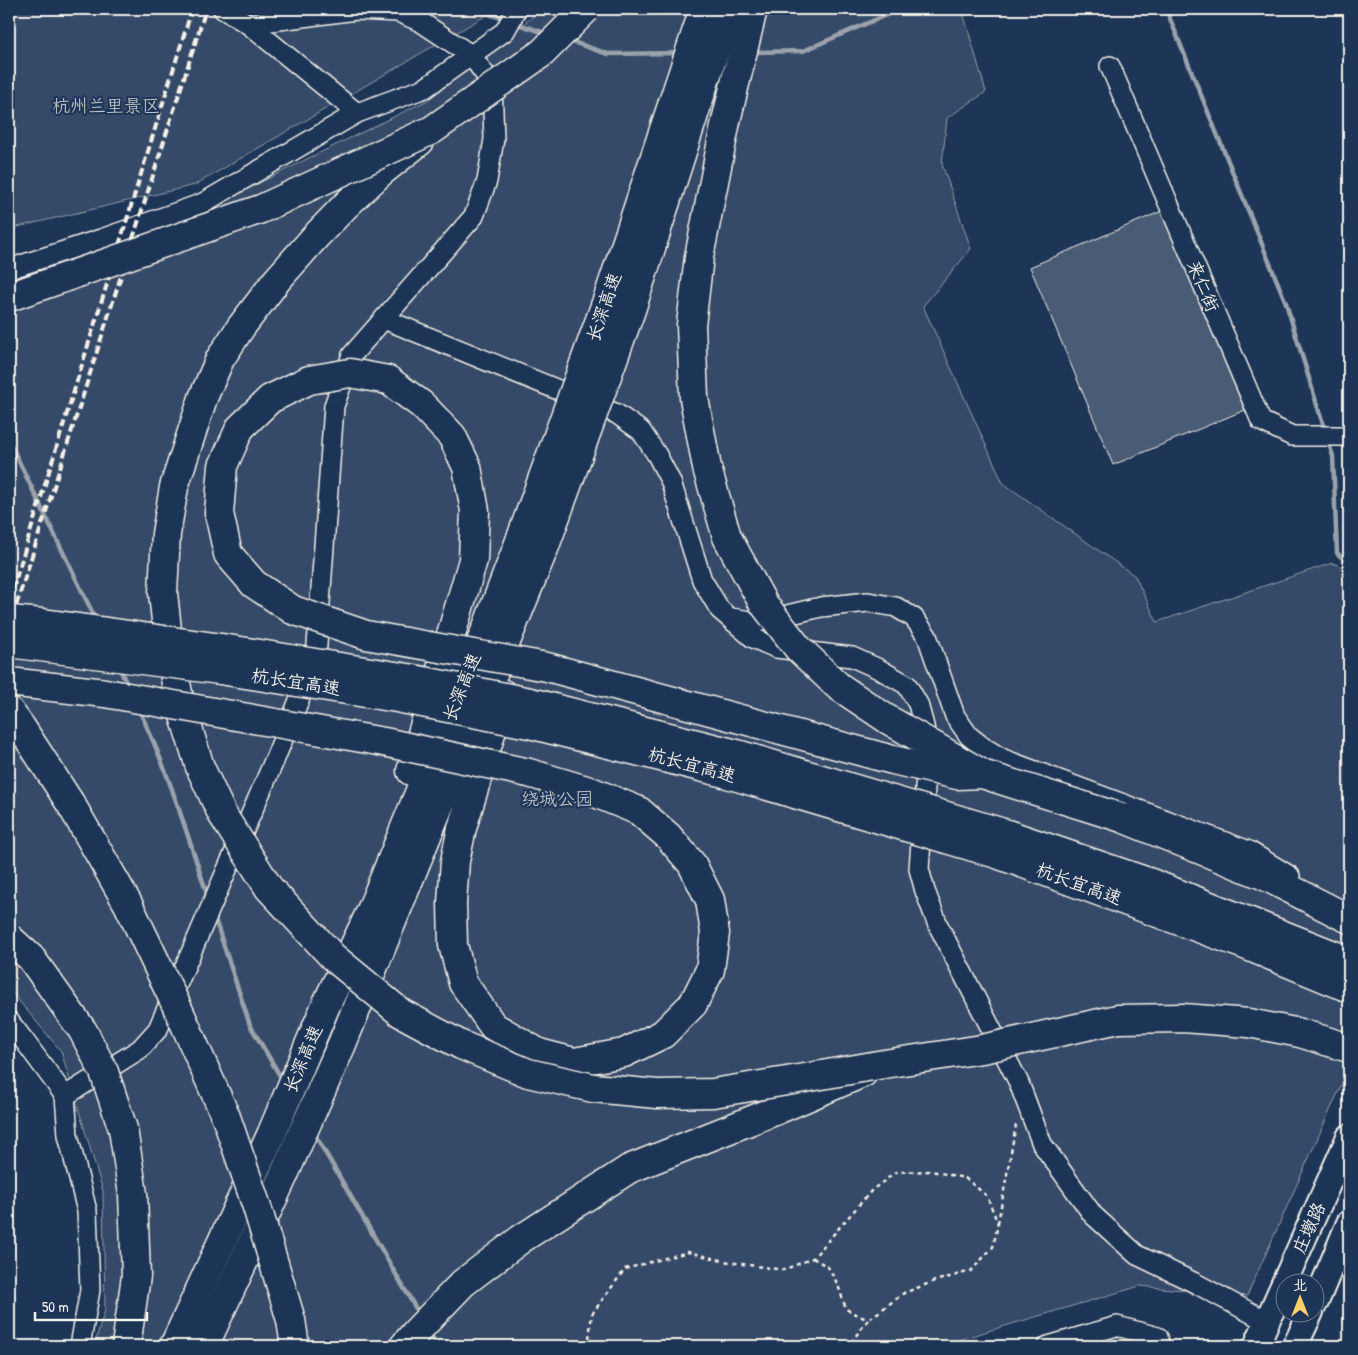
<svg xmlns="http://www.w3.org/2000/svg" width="1358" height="1355" font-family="'Patrick Hand','LXGW WenKai TC',sans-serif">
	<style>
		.green { fill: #354a67; stroke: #949ea8 }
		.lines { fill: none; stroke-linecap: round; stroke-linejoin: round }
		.stream { stroke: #9aa2ab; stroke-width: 4.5 }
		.building { fill: #485b74; stroke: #f4f1e8 }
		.minor-casing { stroke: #f4f1e8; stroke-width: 22 }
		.major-casing { stroke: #f4f1e8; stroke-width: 28 }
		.highway-casing { stroke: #f4f1e8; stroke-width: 31 }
		.path { stroke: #f4f1e8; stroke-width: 2.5; stroke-dasharray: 4 4; stroke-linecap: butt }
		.minor { stroke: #1d3557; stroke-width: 19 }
		.major { stroke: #1d3557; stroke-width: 24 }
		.highway { stroke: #1d3557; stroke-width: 28 }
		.rail { stroke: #f4f1e8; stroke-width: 4; stroke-dasharray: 8 4; stroke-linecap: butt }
		.highway-bridge-casing { stroke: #f4f1e8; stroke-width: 31; stroke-linecap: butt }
		.highway-bridge { stroke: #1d3557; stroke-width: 28 }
		.labels { text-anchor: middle; stroke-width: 4; stroke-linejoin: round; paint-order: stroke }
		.park-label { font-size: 18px; fill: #bbbfc1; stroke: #1d3557 }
		.street-label { font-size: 18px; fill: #f4f1e8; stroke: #1d3557 }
	</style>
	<rect width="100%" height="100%" fill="#1d3557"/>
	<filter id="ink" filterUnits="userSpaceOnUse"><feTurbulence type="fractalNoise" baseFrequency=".02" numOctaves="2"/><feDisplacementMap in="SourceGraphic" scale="10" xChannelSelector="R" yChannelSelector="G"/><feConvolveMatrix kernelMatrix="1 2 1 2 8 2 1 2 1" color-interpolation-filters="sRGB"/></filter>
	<g filter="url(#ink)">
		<!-- green -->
		<g class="green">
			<polygon points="9,9 497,9 195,185 9,229"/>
			<polygon points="542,9 569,9 646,15 782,9 962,9 986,92 947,118 942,164 971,249 923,306 1003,483 1135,576 1157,622 1332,563 1349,569 1349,1068 1247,1296 1140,1286 951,1342 944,1346 94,1346 105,1310 103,1191 61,1051 9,989 9,279 161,233 305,160 428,100"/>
		</g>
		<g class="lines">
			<!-- stream -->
			<g class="stream">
				<polyline points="473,9 505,19"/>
				<polyline points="1166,9 1286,303 1325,431"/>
				<polyline points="515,23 548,34"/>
				<polyline points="567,40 608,54 679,53"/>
				<polyline points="752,52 803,51 900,9"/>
				<polyline points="9,441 97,622"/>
				<polyline points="1328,441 1333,456 1337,553 1349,564"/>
				<polyline points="119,667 128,687"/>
				<path d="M139,710C168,769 187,834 208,897"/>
				<polyline points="214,916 250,1025 283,1081"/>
				<polyline points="314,1133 419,1314"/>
				<polyline points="429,1332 438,1346"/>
			</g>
		</g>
		<!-- building -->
		<g class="building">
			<polygon points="1162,211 1245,410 1113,465 1030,267"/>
			<polygon points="1149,1339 1150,1346 1088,1346"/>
		</g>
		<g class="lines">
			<defs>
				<g id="minor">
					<polyline points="223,9 248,24 357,113"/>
					<polyline points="1110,66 1261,421 1292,436 1349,436"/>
					<polyline points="9,269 104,238 203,203 357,113 425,88 505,31 517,9"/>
					<polyline points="384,319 617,414 641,431 657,455 671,482 702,580 720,610 753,638 776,648 852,657 879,669 907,685 918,704 924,726 928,747 919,869 925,891 938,925 1019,1083 1042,1144 1093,1215 1137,1255 1195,1283 1268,1322"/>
					<polyline points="731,618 757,622 821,607 868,602 896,607 914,618 927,636 955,716 969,736 983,747 1003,759 1249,851 1290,876"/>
					<polyline points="9,1021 23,1039 65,1096 68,1135 87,1211 90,1290 80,1346"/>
					<polyline points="65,1096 140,1049 158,1029 274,761 316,659 334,406 352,355 474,216 487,181 494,139 492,84 471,55 421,22 398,12 356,10 248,24"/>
					<polyline points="1048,1346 1117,1326 1158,1337 1160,1346"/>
				</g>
				<g id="major">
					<polyline points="1316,1302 1349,1223"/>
					<polyline points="1256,1346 1349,1137"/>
					<polyline points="1295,1346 1311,1312"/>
				</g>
				<g id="highway">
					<polyline points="388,380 422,405 452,436 467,467 475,511 473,560 411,771"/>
					<polyline points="503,694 462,828 455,861 452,903 453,945 463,983 493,1026 539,1053 574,1062 624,1053 663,1034 693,1004"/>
					<polyline points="9,711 21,727 72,806"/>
					<polyline points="222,814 200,767 180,703 169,648 163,593 166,534 174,487 203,398 220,359 241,327 277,280 316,236 346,205 381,172 420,141"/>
					<polyline points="1122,818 1265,876 1349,919"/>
					<polyline points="174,1346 271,1135 326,1005 370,913 485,632 521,538"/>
					<polyline points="204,1346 283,1177 342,1044 545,546"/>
					<polyline points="404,1346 415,1333 463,1283 521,1239 629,1169 777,1110 863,1073"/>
				</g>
			</defs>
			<!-- minor casing -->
			<use href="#minor" class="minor-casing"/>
			<!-- major casing -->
			<use href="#major" class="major-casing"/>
			<!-- highway casing -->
			<use href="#highway" class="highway-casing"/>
			<!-- path -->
			<g class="path">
				<polyline points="998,1223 1016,1125"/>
				<polyline points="813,1258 828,1267 838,1285 846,1309 868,1320 848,1346"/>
				<polyline points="588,1346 592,1314 625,1269 688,1252 729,1262 783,1270 813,1258 872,1190 896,1172 931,1171 965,1178 987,1196 998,1224 993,1247 971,1271 935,1281 904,1293 868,1320"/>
			</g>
			<!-- minor -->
			<use href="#minor" class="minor"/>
			<!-- major -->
			<use href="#major" class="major"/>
			<!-- highway -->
			<use href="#highway" class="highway"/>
			<!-- rail -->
			<g class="rail">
				<polyline points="9,601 192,9"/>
				<polyline points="9,628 206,9"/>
			</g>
			<defs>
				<g id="highway-bridge">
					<polyline points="753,9 726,121 699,257 691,325 694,398 707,468 727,537 763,603 798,648 838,686 887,719 979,772"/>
					<polyline points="9,297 261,209 432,130 542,53 586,9"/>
					<polyline points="388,380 350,373 309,380 270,399 240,428 223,466 219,513 228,554 254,584 293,610 366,635 547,667 893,760 957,775 982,774 1122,818"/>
					<polyline points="521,538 610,292 704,9"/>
					<polyline points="545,546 631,310 728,9"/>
					<polyline points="9,620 43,623 222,648 408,678 530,702 737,754 1007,834 1151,883 1349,961"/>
					<polyline points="9,643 220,670 397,698 529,724 724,773 997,854 1245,945 1349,988"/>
					<polyline points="9,682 105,693 384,742 529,773 593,792 639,811 668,836 692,864 710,900 715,933 710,970 693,1004"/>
					<polyline points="72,806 128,904 179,1011 226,1117 257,1207 291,1320 295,1346"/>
					<polyline points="222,814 269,888 333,957 401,1013 461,1045 528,1073 593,1088 657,1094 713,1093 799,1079 884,1064 982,1049 1118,1019 1183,1018 1249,1023 1300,1033 1349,1048"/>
					<polyline points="9,938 31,958 83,1031 104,1072 123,1129 133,1194 136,1276 126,1346"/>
				</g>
			</defs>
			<!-- highway-bridge casing -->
			<use href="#highway-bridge" class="highway-bridge-casing"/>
			<!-- highway-bridge -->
			<use href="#highway-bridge" class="highway-bridge"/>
		</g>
	</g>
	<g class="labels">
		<!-- park labels -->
		<g class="park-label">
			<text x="106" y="112">杭州兰里景区</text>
			<text x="557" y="805">绕城公园</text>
		</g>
		<!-- street labels -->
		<g class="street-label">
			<text transform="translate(1203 286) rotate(67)" y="6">来仁街</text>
			<text transform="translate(604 307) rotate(-71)" y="6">长深高速</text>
			<text transform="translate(296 682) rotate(9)" y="6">杭长宜高速</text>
			<text transform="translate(462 687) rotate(-68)" y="6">长深高速</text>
			<text transform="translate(692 765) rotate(15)" y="6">杭长宜高速</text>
			<text transform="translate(1079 884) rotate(20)" y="6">杭长宜高速</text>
			<text transform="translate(303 1059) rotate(-67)" y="6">长深高速</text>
			<text transform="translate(1309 1228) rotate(-66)" y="6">庄墩路</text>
		</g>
	</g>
	<!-- margin -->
	<rect width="1358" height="1355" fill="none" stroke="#1d3557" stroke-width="30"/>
	<rect x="15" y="15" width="1328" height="1325" fill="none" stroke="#f4f1e8" stroke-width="2" filter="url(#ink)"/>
	<!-- north arrow -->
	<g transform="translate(1300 1298)"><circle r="24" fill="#1d3557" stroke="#738091"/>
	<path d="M0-4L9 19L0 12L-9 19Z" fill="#ffd166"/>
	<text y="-8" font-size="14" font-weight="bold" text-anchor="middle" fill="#f4f1e8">北</text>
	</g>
	<!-- scale -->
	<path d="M35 1312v8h112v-8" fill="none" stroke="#f4f1e8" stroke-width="2.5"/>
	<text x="42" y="1312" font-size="15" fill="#f4f1e8" stroke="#1d3557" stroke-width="4" paint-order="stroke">50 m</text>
</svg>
